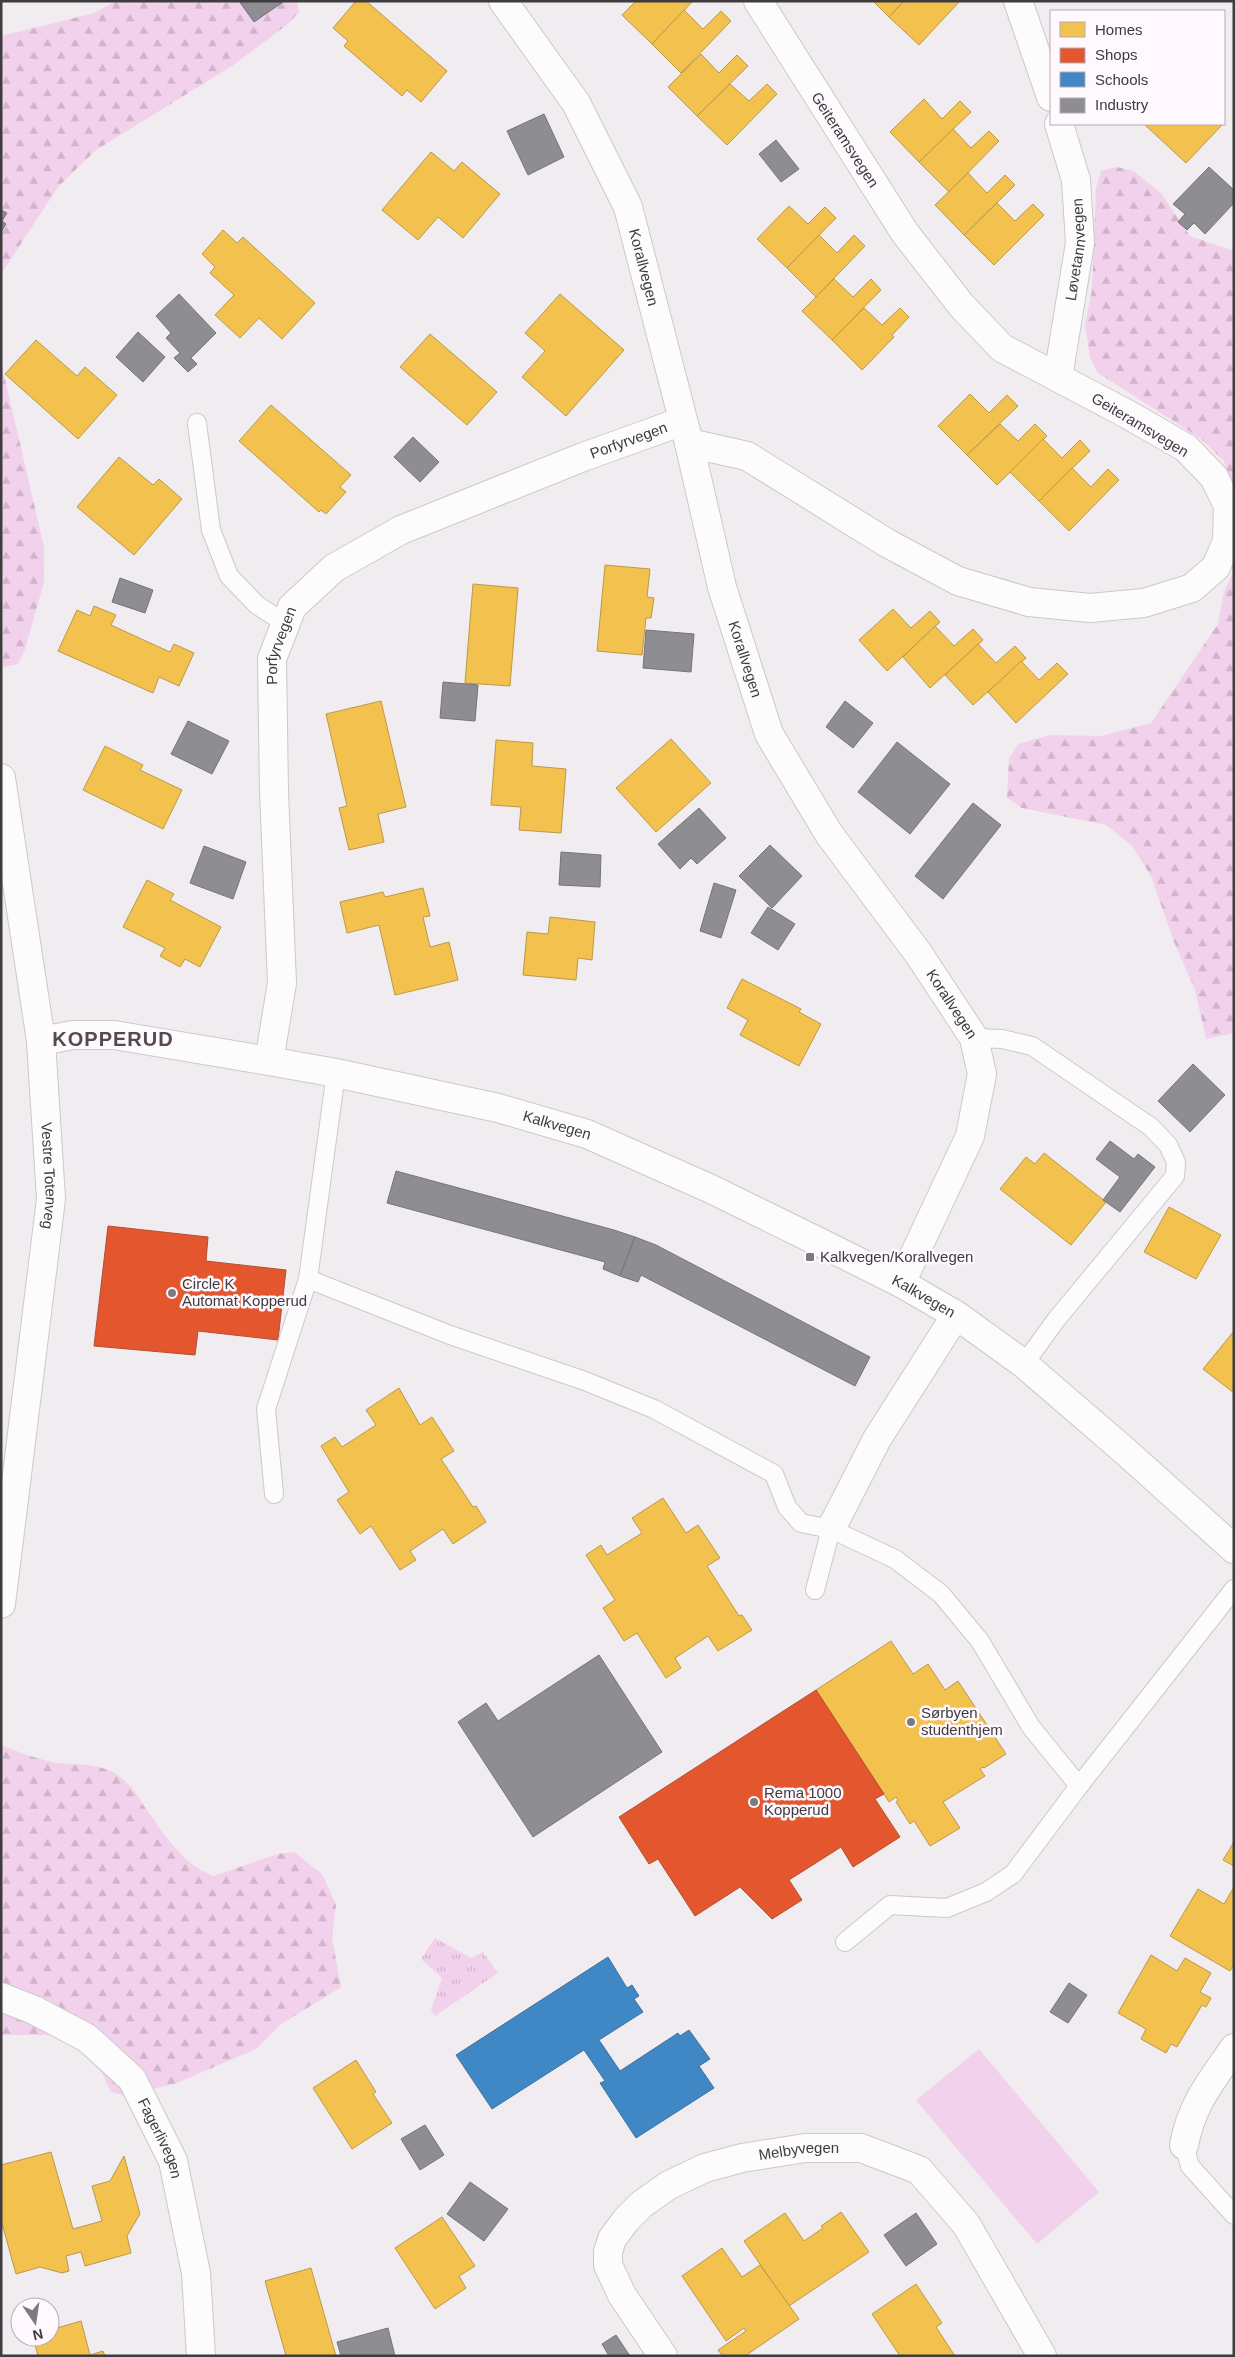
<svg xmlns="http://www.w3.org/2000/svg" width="1235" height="2357" font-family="Helvetica,sans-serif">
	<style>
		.forest { fill: url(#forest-firs) }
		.park { fill: url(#park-tufts) }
		.garden { fill: #f2d1ed }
		.homes { fill: #f2c14e; stroke: #bc9949 }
		.shops { fill: #e4572e; stroke: #b24f33 }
		.schools { fill: #3f88c5; stroke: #3f719c }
		.industry { fill: #8d8d92; stroke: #757579 }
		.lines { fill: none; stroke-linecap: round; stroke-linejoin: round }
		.service-casing { stroke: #ccc8cb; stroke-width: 20 }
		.minor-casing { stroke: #ccc8cb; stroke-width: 30 }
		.secondary-casing { stroke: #ccc8cb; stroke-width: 30 }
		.service { stroke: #fdfcfd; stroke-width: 18 }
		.minor { stroke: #fdfcfd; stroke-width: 28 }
		.secondary { stroke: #fdfcfd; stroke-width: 28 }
		.poi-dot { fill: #7c7a7c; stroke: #fff8fe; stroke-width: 2 }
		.labels { text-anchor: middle; stroke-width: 5; stroke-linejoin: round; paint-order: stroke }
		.street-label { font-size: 15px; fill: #3e3c3e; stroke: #fff8fe }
		.poi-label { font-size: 15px; fill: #3e3c3e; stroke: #fff8fe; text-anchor: start }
		.district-label { font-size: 20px; font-weight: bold; letter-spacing: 1px; fill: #524c51; stroke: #fff8fe }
	</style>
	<defs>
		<pattern id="forest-firs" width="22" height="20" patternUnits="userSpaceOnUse" patternTransform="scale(1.25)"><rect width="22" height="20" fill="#f2d1ed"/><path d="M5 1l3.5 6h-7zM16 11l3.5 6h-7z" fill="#d1b4cc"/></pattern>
		<pattern id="park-tufts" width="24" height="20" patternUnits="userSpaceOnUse" patternTransform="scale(1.25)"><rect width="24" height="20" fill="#f2d1ed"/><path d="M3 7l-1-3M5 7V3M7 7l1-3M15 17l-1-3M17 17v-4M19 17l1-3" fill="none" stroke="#d1b4cc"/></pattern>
	</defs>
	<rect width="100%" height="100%" fill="#f0ecef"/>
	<!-- forest -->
	<g class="forest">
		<polygon points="116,1 297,1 299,12 288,24 232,66 96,150 58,187 1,274 1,36 94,13"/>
		<polygon points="1117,167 1133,171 1161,193 1190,236 1234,251 1234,489 1224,461 1200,438 1098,373 1090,358 1085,324 1092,290 1096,188 1101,171"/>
		<polygon points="1,362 44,547 44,582 25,649 18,664 3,667"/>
		<polygon points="1234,570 1234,1033 1206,1039 1195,990 1174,942 1151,876 1132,846 1106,825 1022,808 1007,798 1009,759 1018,744 1050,735 1101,736 1151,723 1218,624 1224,592"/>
		<path d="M1,1745C18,1752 35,1758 52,1762C74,1766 101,1762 119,1776C130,1784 137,1795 144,1806C163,1833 181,1863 213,1876L278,1854L294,1852L322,1874L336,1905L332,1938L341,1987L280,2025L256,2049L177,2083L127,2096L111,2092L96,2060L51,2035H1Z"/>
	</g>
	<!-- park -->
	<polygon class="park" points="435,1938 471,1958 483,1952 498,1973 435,2016 431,2010 442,1978 421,1959"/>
	<!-- garden -->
	<polygon class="garden" points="979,2049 1099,2192 1037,2244 916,2100"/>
	<!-- homes -->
	<g class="homes">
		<polygon points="356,1 366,1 447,71 421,102 407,90 402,96 344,46 348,41 333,28"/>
		<polygon points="636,1 693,1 652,44 622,15"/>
		<polygon points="873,1 904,1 889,17"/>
		<polygon points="904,1 960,1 919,45 889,17"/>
		<polygon points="684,10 703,29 721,11 731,21 681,73 652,44"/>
		<polygon points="701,54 719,73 737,55 748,66 697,116 668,87"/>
		<polygon points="730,84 749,101 767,84 777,94 727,145 697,116"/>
		<polygon points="924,99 942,119 960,101 971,112 919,162 890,132"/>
		<polygon points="1144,124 1221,124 1222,125 1186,163"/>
		<polygon points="953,129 971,148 989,131 999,141 949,192 919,162"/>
		<polygon points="431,152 454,171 462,162 500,194 463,238 438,217 418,240 382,210"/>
		<polygon points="968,173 987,193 1005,175 1015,185 964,235 935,205"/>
		<polygon points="997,203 1015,221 1033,204 1044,215 994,265 964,235"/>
		<polygon points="789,206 808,224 825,207 836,218 787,268 757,239"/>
		<polygon points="223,230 237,243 243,237 315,303 282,339 259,318 240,338 215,315 234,295 210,273 215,267 202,254"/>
		<polygon points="819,235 837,253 854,235 865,246 816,297 787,268"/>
		<polygon points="834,279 853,297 871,279 881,290 832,340 802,311"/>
		<polygon points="560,294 624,350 566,416 522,377 545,351 525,333"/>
		<polygon points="864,308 882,325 900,308 909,317 892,335 894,337 862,370 832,340"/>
		<polygon points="430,334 497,392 467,425 400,367"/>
		<polygon points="36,340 77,376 85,367 117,395 78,439 5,374"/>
		<polygon points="970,394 989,413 1007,395 1018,406 967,455 938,426"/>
		<polygon points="271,405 351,475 340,487 346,492 326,514 321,510 319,512 239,441"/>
		<polygon points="1000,424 1018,441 1035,424 1047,436 997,485 967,455"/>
		<polygon points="1043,439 1062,458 1080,440 1090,451 1039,501 1010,472"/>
		<polygon points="119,457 153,485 159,479 182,499 134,555 77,507"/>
		<polygon points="1072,468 1091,487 1108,469 1119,480 1069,531 1039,501"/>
		<polygon points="605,565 650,569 647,597 654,598 651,618 646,618 642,655 597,651"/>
		<polygon points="473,584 518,588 510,686 465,683"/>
		<polygon points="94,606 116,615 111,625 170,652 174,644 194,653 179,686 159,677 153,693 58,651 77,610 90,616"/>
		<polygon points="893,609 911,628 930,611 940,622 887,671 859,640"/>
		<polygon points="935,626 954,646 973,629 983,640 930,688 903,657"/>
		<polygon points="978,644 996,663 1015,646 1026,658 973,705 945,675"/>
		<polygon points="1021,661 1039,680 1057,663 1068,674 1016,723 988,692"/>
		<polygon points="381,701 406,807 378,814 384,842 349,850 339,808 347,806 326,714"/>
		<polygon points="671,739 711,783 656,832 616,788"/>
		<polygon points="496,740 533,743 532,766 566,769 561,833 519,830 521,807 491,805"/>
		<polygon points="105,746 143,765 140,770 182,790 163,829 83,790"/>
		<polygon points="147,880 174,894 170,900 221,927 200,967 185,959 180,967 160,956 165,948 123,927"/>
		<polygon points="423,888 430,916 423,917 430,947 449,942 458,980 395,995 379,925 347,933 340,902 383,892 385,897"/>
		<polygon points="550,917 595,922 592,960 578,958 576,980 523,975 527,932 548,934"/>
		<polygon points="742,979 801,1009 799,1012 821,1024 799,1066 740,1035 748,1020 727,1008"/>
		<polygon points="1044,1153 1106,1202 1071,1245 1000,1189 1026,1157 1035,1164"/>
		<polygon points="1169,1207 1221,1235 1196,1279 1144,1252"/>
		<polygon points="1234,1331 1234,1393 1203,1369"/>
		<polygon points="399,1388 420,1425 432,1417 454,1451 441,1459 473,1507 476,1506 486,1522 453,1544 443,1529 410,1551 416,1560 400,1570 371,1526 360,1534 337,1500 349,1492 321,1446 335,1437 342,1447 376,1425 366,1410"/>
		<polygon points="663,1498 686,1533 698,1525 720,1558 707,1566 739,1616 742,1615 752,1630 718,1651 708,1636 675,1658 681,1668 666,1678 637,1633 624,1641 603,1608 615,1600 586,1555 601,1545 607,1555 642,1533 632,1518"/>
		<polygon points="891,1641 913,1674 928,1664 945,1690 958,1681 1006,1754 984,1768 983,1767 980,1769 985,1776 943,1802 960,1828 930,1846 914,1821 910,1824 896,1802 898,1800 896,1797 889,1802 816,1690"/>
		<polygon points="1234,1842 1234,1866 1223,1860"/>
		<polygon points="1234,1887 1234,1965 1230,1971 1170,1936 1198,1889 1224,1904"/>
		<polygon points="1151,1955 1177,1971 1185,1958 1211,1973 1200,1992 1211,1998 1206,2007 1202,2005 1177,2047 1171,2044 1166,2053 1141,2039 1146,2029 1118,2013"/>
		<polygon points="356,2060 376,2092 373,2094 392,2123 352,2149 313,2088"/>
		<polygon points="51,2152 73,2229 102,2221 92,2186 110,2181 124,2156 140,2214 127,2236 131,2253 85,2266 81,2252 66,2256 69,2271 62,2273 40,2267 16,2274 1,2220 1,2165"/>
		<polygon points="841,2212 869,2252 789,2306 744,2241 785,2213 804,2241 823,2228 821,2226"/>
		<polygon points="442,2217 475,2266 459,2276 466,2288 435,2309 395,2248"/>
		<polygon points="722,2248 742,2277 760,2265 799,2319 745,2356 723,2356 718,2350 746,2331 744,2328 726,2341 682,2276"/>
		<polygon points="311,2268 336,2356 286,2356 265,2281"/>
		<polygon points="916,2284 942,2323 936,2327 955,2356 900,2356 872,2314"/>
		<polygon points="81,2321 90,2355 103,2351 105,2356 38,2356 33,2337 50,2337 50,2330"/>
	</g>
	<!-- shops -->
	<g class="shops">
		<polygon points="108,1226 208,1237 206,1261 286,1270 278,1340 198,1331 195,1355 94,1346"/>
		<polygon points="816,1690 884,1794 875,1799 900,1837 853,1867 841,1847 789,1880 802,1900 772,1919 740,1887 695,1916 658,1859 649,1864 619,1817"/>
	</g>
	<!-- schools -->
	<polygon class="schools" points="608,1957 627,1988 632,1985 639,1996 634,1999 643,2012 599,2040 620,2071 678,2033 680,2036 689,2030 710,2059 699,2066 714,2088 636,2138 600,2083 605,2081 584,2050 492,2109 456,2055"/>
	<!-- industry -->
	<g class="industry">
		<polygon points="239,1 283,1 283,2 254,22"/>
		<polygon points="544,114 564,157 528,175 507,131"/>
		<polygon points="776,140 799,169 781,182 759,154"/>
		<polygon points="1209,167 1234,190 1234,203 1205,234 1194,223 1187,230 1178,222 1185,214 1173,204"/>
		<polygon points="1,210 7,213 2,221 6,224 1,232"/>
		<polygon points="179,294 216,333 191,358 197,364 188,372 174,358 180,353 166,338 171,333 156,316"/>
		<polygon points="138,332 165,357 143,382 116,357"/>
		<polygon points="413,437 439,462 420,482 394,457"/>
		<polygon points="120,578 153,590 145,613 112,602"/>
		<polygon points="646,630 694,634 691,672 643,668"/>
		<polygon points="443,682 478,685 475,721 440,718"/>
		<polygon points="845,701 873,723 853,748 826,727"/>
		<polygon points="188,721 229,741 212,774 171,754"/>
		<polygon points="897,742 950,784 910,834 858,792"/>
		<polygon points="973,803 1001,825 943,899 915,876"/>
		<polygon points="699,808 726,838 697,864 691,858 680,869 658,844"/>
		<polygon points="770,845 802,876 772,908 739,876"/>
		<polygon points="204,846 246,862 233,899 190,883"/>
		<polygon points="561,852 601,855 600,887 559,885"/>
		<polygon points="714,883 736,890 721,938 700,931"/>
		<polygon points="768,907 795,924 778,950 751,933"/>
		<polygon points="1193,1064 1225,1095 1190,1132 1158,1101"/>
		<polygon points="1110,1141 1134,1159 1138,1154 1155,1167 1120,1212 1103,1200 1120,1177 1096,1159"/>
		<polygon points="396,1171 614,1230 635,1237 620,1276 603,1269 605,1262 387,1203"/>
		<polygon points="635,1237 656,1245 870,1357 855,1386 641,1275 638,1282 620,1276"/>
		<polygon points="599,1655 662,1752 533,1837 458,1722 486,1703 498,1721"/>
		<polygon points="1069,1983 1087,1995 1068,2023 1050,2012"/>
		<polygon points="425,2125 444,2155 420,2170 401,2139"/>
		<polygon points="470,2182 508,2209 484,2241 447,2214"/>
		<polygon points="916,2213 937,2244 906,2266 884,2235"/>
		<polygon points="388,2328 395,2356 341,2356 337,2342"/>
		<polygon points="616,2335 630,2356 609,2356 602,2344"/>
	</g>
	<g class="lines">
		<defs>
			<g id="service">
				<polyline points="197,423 211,530 229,576 257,605 286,624"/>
				<polyline points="974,1038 1002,1039 1032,1046 1151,1127 1168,1145 1176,1162 1175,1176 1056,1320 1024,1364"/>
				<polyline points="308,1279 450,1335 585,1381 654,1409 774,1474 787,1507 801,1523 831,1529 895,1559 941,1594 980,1641 1031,1727 1079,1786"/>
				<polyline points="274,1494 266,1409 308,1279 336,1073"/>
				<polyline points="815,1590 831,1529"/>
				<polyline points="845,1942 890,1905 947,1908 986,1892 1013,1874 1079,1786 1234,1589"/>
				<polyline points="1184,2145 1190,2166 1234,2215"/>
			</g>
			<g id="minor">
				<path id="s1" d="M503,1L576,103L628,207L689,443L722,587L769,734L829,834L918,953L974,1038L982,1074L970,1136L901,1283"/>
				<polyline points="1018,1 1051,97"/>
				<path id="s2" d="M1058,377L1080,243L1076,180L1059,124"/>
				<polyline points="689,443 747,456 887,543 958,581 1029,602 1090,608 1144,603 1192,588 1216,567 1227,541 1228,506 1214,477 1186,448 1127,414 1002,348 961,305 905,233 758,1"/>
				<path id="s3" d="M41,1041L73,1035H114L269,1061L336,1073L498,1108L587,1134L711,1189L823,1244L901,1283L956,1315L1024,1364L1126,1452L1234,1549"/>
				<path id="s4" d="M269,1061L282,983L274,792L272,659L292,607L334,568L401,530L583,457L683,421"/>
				<polyline points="831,1529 877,1439 956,1315"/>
				<path id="s5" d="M1,1997L34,2010L87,2038L132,2079L173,2161L196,2273L201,2356"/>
				<path d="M1184,2145C1192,2103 1211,2082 1234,2048"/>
				<path id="s6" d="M663,2356L622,2295L608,2265V2252L612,2239L626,2220L642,2204L669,2185L705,2168L742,2158L805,2148H861L919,2170L966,2224L1042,2356"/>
			</g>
			<g id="secondary">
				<path id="s7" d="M1,778L41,1041L51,1199L1,1604"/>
			</g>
		</defs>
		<!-- service casing -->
		<use href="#service" class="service-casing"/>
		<!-- minor casing -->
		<use href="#minor" class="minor-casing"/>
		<!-- secondary casing -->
		<use href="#secondary" class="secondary-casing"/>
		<!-- service -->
		<use href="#service" class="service"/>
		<!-- minor -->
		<use href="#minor" class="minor"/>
		<!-- secondary -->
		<use href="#secondary" class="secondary"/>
	</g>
	<!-- markers -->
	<g class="poi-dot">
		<rect x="805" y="1252" width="10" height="10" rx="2.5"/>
		<circle cx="172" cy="1293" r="5"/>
		<circle cx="911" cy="1722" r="5"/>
		<circle cx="754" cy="1802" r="5"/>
	</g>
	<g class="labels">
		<!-- street labels -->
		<g class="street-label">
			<text transform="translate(845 140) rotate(57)" y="5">Geiteramsvegen</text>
			<text dy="5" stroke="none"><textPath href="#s2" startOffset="129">Løvetannvegen</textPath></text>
			<text dy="5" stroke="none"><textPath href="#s1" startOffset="304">Korallvegen</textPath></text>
			<text transform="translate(1140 425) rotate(31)" y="5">Geiteramsvegen</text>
			<text dy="5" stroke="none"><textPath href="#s4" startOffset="838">Porfyrvegen</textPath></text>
			<text dy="5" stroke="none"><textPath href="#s4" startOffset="418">Porfyrvegen</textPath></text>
			<text dy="5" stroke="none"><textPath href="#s1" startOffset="709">Korallvegen</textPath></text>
			<text dy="5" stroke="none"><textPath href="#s1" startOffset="1114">Korallvegen</textPath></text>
			<text dy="5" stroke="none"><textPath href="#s3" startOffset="526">Kalkvegen</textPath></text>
			<text dy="5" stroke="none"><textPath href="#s7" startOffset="401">Vestre Totenveg</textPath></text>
			<text dy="5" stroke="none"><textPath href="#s3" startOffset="931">Kalkvegen</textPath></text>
			<text dy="5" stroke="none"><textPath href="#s5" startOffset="222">Fagerlivegen</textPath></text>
			<text dy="5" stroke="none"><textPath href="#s6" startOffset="348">Melbyvegen</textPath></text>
		</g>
		<!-- poi labels -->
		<g class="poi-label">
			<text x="820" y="1262">Kalkvegen/Korallvegen</text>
			<text x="182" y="1289">Circle K<tspan x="182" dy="17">Automat Kopperud</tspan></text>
			<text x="921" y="1718">Sørbyen<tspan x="921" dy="17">studenthjem</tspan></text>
			<text x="764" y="1798">Rema 1000<tspan x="764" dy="17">Kopperud</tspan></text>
		</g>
		<!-- district labels -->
		<g class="district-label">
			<text x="113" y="1046">KOPPERUD</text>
		</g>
	</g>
	<!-- border -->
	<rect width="1235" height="2357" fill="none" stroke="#3e3c3e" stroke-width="5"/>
	<!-- legend -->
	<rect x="1050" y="10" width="175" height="115" fill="#fff8fe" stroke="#b2adb1"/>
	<rect x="1060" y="22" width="25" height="15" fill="#f2c14e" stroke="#b2adb1"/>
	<text x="1095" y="35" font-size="15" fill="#3e3c3e">Homes</text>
	<rect x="1060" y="48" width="25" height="15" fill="#e4572e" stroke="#b2adb1"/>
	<text x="1095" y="60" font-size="15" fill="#3e3c3e">Shops</text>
	<rect x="1060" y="72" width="25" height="15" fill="#3f88c5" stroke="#b2adb1"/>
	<text x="1095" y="85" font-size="15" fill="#3e3c3e">Schools</text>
	<rect x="1060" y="98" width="25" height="15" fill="#8d8d92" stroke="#b2adb1"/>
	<text x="1095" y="110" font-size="15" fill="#3e3c3e">Industry</text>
	<!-- north arrow -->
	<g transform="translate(35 2322) rotate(167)"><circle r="24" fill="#fff8fe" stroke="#b2adb1"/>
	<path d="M0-4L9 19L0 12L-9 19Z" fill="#7c7a7c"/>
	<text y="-8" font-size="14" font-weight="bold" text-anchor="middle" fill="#3e3c3e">N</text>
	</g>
</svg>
